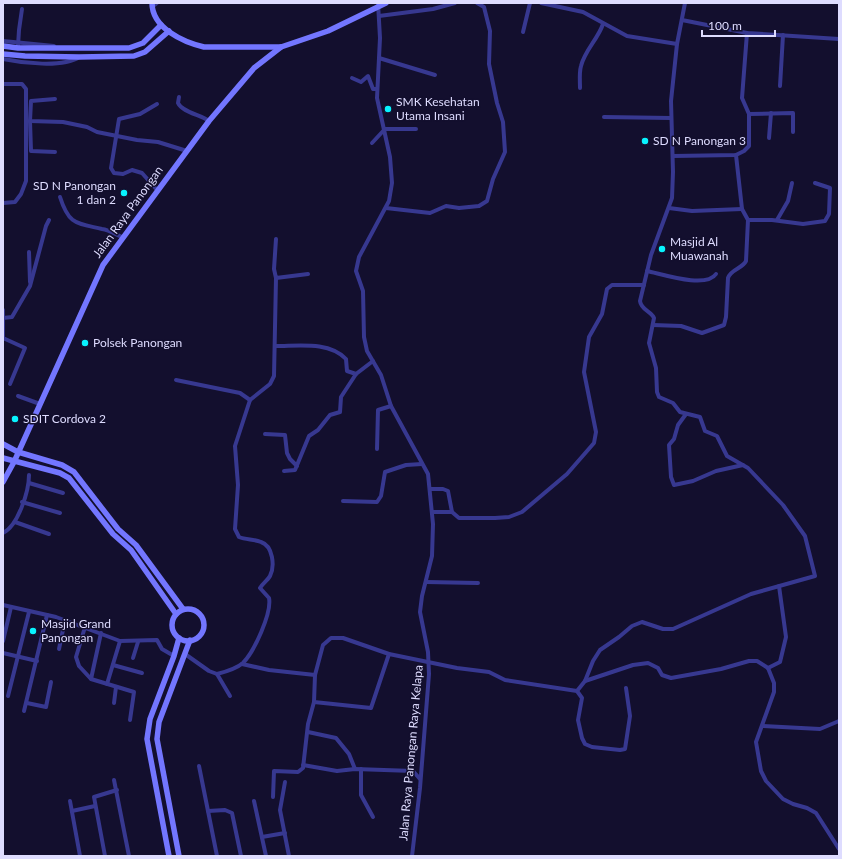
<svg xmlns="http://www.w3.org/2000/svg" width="842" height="859" font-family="Lato,sans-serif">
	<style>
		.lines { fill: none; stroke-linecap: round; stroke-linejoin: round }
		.street { stroke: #373890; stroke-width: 4 }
		.secondary { stroke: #7376ff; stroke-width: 5.5 }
		.poi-dot { fill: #08f3ff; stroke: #130f2e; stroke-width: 1.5 }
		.labels { text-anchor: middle; stroke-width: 3; stroke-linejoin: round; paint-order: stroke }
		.poi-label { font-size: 12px; fill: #dedcff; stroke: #130f2e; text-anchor: start }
		.street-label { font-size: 12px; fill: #dedcff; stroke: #130f2e }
	</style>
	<rect width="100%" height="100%" fill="#130f2e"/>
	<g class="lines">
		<!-- street -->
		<g class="street">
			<polyline points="378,3 380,38 377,98 390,157 392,183 389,201 359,257 356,271 363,291 364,337 367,351 381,375 391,406 428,474 433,524 432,556 422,596 420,612 428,652 429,674 420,788 412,856"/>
			<polyline points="541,3 583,12 627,36 677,44"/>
			<polyline points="152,7 157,3"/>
			<polyline points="379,16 433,9 455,3"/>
			<polyline points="682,20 747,33 839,39"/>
			<polyline points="523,32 530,3"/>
			<polyline points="747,33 742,98 749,114 793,113 793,132"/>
			<polyline points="3,41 54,46"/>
			<polyline points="18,46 19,30 22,9"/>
			<polyline points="379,58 435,75"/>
			<path d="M3,59C22,63 63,68 79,57"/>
			<polyline points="352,78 361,82 368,76 373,89 377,89"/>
			<polyline points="3,84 22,84 26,89 26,181 21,194 15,202 3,203"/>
			<polyline points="780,86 783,35"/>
			<path d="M580,88C580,81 579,73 581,66C585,50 598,39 603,24"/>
			<path d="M179,97L178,103C182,112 201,115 209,121"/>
			<polyline points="55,99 31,101 30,121 63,122 87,127 97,132 137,140 158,142 187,151"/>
			<polyline points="157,104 140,114 119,119 111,168 114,173 123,174 132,170 142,173 157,190"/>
			<polyline points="604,117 671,118"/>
			<polyline points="30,121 31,151 55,152"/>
			<polyline points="769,138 771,113"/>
			<polyline points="372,143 385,129 416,129"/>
			<polyline points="736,155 742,209 748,220 772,220 803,224 825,221 829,214 830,188 815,183"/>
			<polyline points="673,156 736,155 744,151 749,146 749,114"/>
			<path d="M60,197C69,225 76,223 102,229C109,230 115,234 122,237"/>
			<polyline points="386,208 430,213 446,206 459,208 479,206 487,201 493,179 505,152 503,122 497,103 489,64 490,31 484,7 477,3"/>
			<polyline points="669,208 692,211 742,209"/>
			<polyline points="777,220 788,201 792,183"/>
			<polyline points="276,239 274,269 276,278 308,274"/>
			<polyline points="29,252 30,282"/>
			<path d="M647,271C662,274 706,289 716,274"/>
			<polyline points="3,310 3,339"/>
			<polyline points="3,318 12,317 30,286 46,226 49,220"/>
			<path d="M653,325L681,326L702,333L724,325L726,317L728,278C731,269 742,269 746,261L748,220"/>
			<polyline points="3,338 25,348 10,384"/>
			<path d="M276,346C298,346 329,341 346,359L347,371L356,374"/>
			<polyline points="176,380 240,393 250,400"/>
			<polyline points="18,396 40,404"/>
			<polyline points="686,414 678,425 674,439 669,445 671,477 674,485 693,481 716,471 743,465"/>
			<polyline points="265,434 285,435 287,453 290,459 297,466"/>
			<polyline points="377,449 378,410 391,406"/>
			<polyline points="284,471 295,470 309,436 318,430 330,415 340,412 341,397 356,374 373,361"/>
			<polyline points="29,483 63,493"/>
			<polyline points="430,489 443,489 448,491 452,512 459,518 495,518 509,517 522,512 567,474 594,443 596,432 584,372 589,337 602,314 607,289 612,285 644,285"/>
			<polyline points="343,501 377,502 381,496 385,472 406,465 422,464"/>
			<polyline points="22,502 60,513"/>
			<polyline points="432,512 452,512"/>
			<polyline points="15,522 49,534"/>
			<path d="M3,533C18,526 29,491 29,475"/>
			<polyline points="426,582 478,583"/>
			<polyline points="3,605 56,617 120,641 157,640 162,649 174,656"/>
			<polyline points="85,627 76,657 79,666 91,679 134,692 130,720"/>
			<polyline points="3,641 11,607"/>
			<polyline points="59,649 65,620"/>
			<polyline points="3,653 37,661"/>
			<path d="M185,654L209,671L217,674C225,672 237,668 243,663C254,652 272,613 269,598L260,588C263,583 268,580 270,576C275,566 273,546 261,542C254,539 246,540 239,537L235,529L238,485L235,446L250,400L270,384L274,376L276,278"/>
			<polyline points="133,658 138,642"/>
			<polyline points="242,664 269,670 315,675"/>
			<polyline points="113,665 142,673"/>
			<polyline points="768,668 780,662 786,637 779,586"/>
			<polyline points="217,674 230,696"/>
			<polyline points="91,679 101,633"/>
			<polyline points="585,681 633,665 648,663 658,668 662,675 671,678 721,669 749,661 757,661 768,668 774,683 774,692 756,742 761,771 766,781 783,799 793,804 807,808 816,813 839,849"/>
			<polyline points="107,684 120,641"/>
			<path d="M577,691L585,681L593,661L600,650L619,637L632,626L642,622L663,629H673L751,594L815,576L805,536L783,505L748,468L727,456L717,436L705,431L700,417L680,412L673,403L659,397L657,392L656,368L649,343L654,318C651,311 641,310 640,301L651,255L672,198L673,172L671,101L677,44L685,3"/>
			<polyline points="8,696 29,612"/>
			<polyline points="314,702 371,708 389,654"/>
			<polyline points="27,703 46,707 51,682"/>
			<polyline points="114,703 116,687"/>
			<polyline points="24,711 47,615"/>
			<polyline points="763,726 820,729 839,721"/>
			<polyline points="308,732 336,738 349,754 355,769"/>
			<polyline points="303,765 337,771 355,769 413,771 420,779"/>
			<polyline points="199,766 217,856"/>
			<polyline points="361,769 361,795 373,817"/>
			<polyline points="114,780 129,856"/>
			<polyline points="285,782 280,810 289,856"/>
			<polyline points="273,797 274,771 298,772 303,768 308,724 314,702 315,675 323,645 331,638 343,638 389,654 457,668 489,672 505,680 577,691 582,698 578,720 582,738 585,744 592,747 620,750 625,749 630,716 626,688"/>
			<polyline points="70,801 80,856"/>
			<polyline points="254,801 266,856"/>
			<polyline points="72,811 95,806"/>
			<polyline points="208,811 225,810 232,813 241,856"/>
			<polyline points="262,837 285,833"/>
			<polyline points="105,856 94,797 117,790"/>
		</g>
		<!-- secondary -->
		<g class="secondary">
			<path d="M152,3C152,28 183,42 204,47H281L328,31L386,3"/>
			<polyline points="3,46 18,48 129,48 143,43 161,25"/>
			<polyline points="3,54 25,56 79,57 134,56 145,52 169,31"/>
			<polyline points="3,444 18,452 62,465 74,472 118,529 136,545 183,609"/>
			<polyline points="3,458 60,473 69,478 113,534 131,550 176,614"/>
			<polyline points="3,482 14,462 103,265 209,121 254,68 281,47"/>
			<circle cx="188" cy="625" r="16"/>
			<polyline points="169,856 147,739 150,719 174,656 179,638"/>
			<polyline points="179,856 157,739 159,722 190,640"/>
		</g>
	</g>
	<!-- markers -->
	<g class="poi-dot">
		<circle cx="388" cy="109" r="4"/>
		<circle cx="645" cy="141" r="4"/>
		<circle cx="124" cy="193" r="4"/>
		<circle cx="662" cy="249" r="4"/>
		<circle cx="85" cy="343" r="4"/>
		<circle cx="15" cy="419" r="4"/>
		<circle cx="33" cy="631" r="4"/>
	</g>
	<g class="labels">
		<!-- poi labels -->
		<g class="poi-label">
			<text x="396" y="106">SMK Kesehatan<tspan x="396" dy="14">Utama Insani</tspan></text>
			<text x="653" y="145">SD N Panongan 3</text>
			<text x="116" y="190" text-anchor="end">SD N Panongan<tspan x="116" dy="14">1 dan 2</tspan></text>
			<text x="670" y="246">Masjid Al<tspan x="670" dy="14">Muawanah</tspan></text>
			<text x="93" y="347">Polsek Panongan</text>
			<text x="23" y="423">SDIT Cordova 2</text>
			<text x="41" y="628">Masjid Grand<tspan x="41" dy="14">Panongan</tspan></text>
		</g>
		<!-- street labels -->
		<g class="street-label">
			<text transform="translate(128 212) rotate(-54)" y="4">Jalan Raya Panongan</text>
			<text transform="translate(411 753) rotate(-85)" y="4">Jalan Raya Panongan Raya Kelapa</text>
		</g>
	</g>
	<!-- border -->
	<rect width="842" height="859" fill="none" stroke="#dedcff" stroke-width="8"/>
	<!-- scale -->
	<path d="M702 30v6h73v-6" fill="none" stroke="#dedcff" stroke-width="2"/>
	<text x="708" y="30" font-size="12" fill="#dedcff" stroke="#130f2e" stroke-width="3" paint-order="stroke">100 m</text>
</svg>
